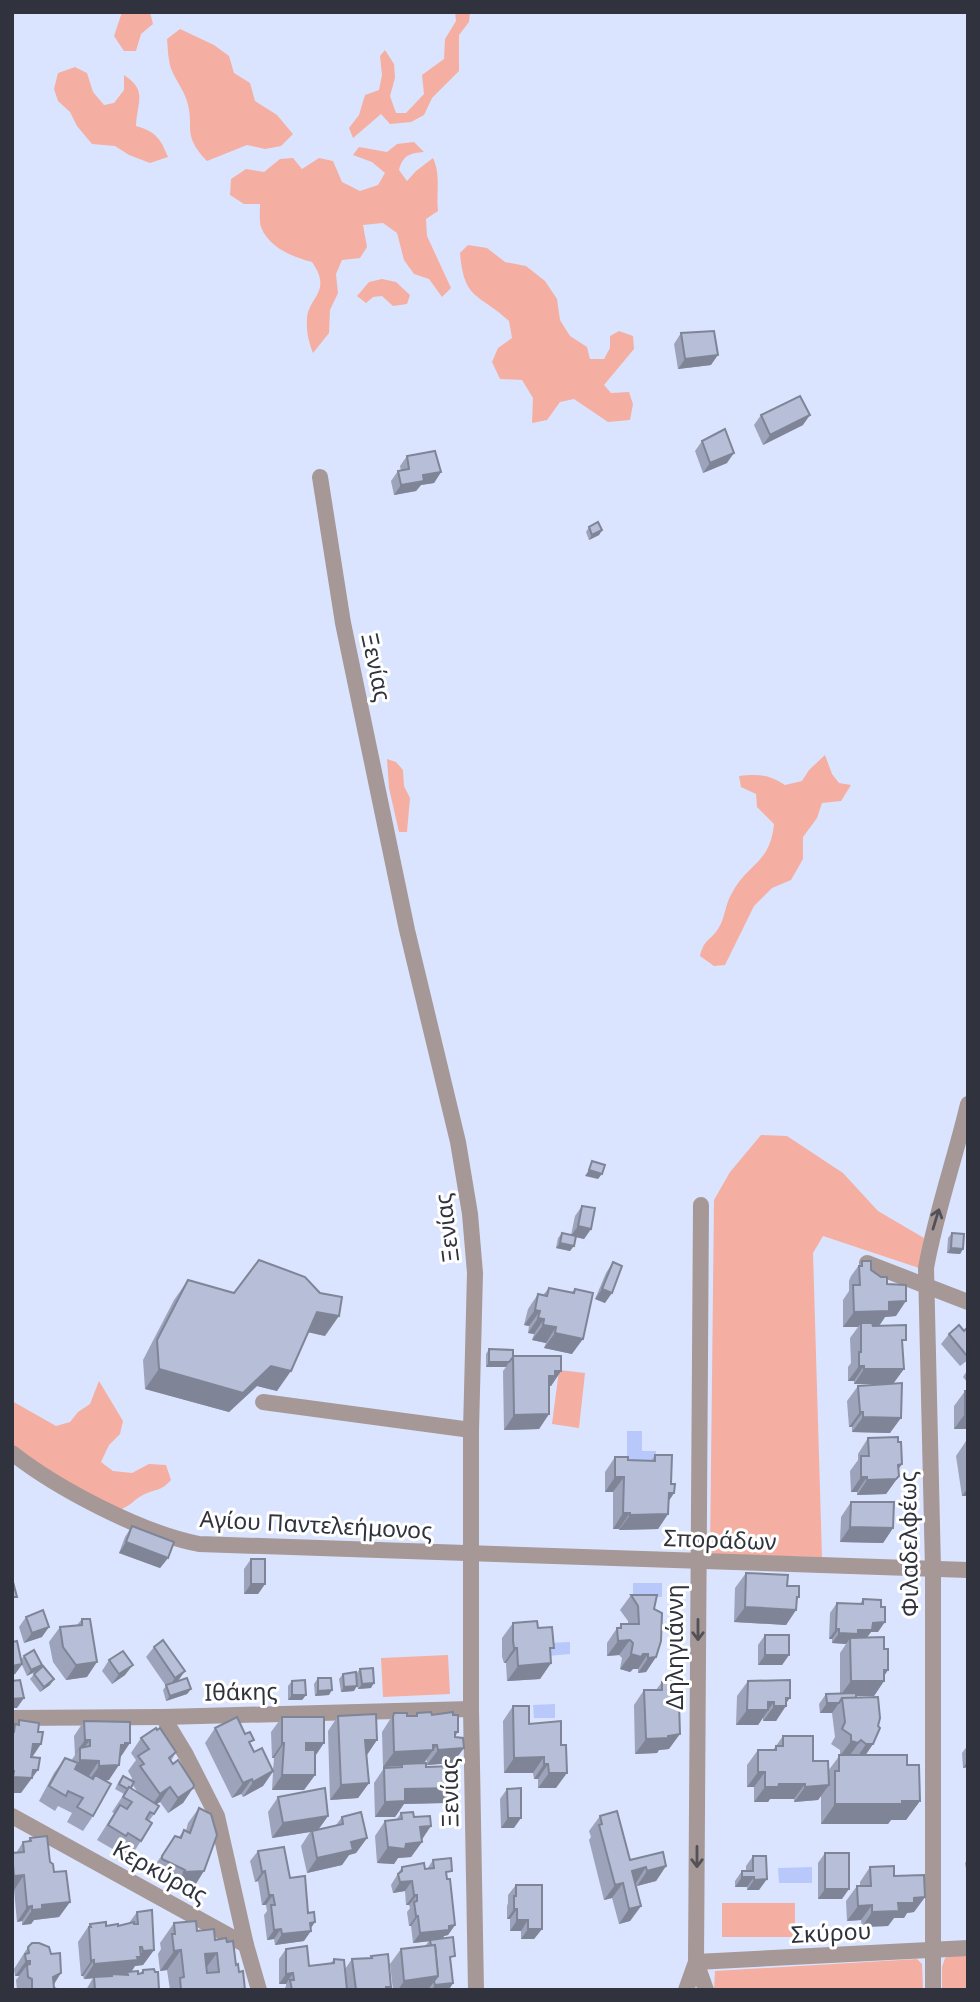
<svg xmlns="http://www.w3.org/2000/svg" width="980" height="2002" font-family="'Noto Sans',sans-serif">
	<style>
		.green { fill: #f4afa2 }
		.water { fill: #b8c8fb }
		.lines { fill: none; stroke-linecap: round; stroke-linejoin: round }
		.minor { stroke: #a69896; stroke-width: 16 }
		.wall { fill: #9da3ba; fill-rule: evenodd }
		.shaded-wall { fill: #7f8597 }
		.building { fill: #b6bed8; stroke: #7f8597; stroke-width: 2; fill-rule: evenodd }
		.oneway { stroke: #535158 }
		.labels { text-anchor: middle; stroke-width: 6; stroke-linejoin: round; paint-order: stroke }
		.street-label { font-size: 23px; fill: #30333d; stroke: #fff }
	</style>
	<rect width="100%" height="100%" fill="#dbe4fe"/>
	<!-- green -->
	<g class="green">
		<polygon points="122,12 150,12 153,24 141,34 136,51 124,51 114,36"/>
		<polygon points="455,12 470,12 469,22 459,35 459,71 432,98 424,115 411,122 390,124 381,114 353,138 349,128 359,115 365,95 379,90 382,75 380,56 385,50 394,64 395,78 390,96 396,113 406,113 424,94 422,75 444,59 445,39 456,21"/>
		<path d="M180,29L214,45L229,56L234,73L250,83L255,101L277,115L293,134L281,146L265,149L247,145L207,161C181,134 195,128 187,101C183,89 177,82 172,71C168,62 168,49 167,39Z"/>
		<path d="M75,67L87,73L93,92L104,105L114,103L124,90V75C148,91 137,102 136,126C155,131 161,139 168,157L150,163L129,155L115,146L92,144L77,126L70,112L58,101L54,89L58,73Z"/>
		<path d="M414,142L424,152C410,153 403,155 399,170L407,181L416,171L433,158C441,175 436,192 438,211L426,219L427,236L451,288L442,297L429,279L414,274L404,260L397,233L383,223L363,225L367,247L360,258L342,260L336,274L338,293L330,310L329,333L313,353C309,343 306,331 307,319C308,297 333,292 312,262C293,257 269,248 261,227C259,221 260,210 260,204H244L230,195L231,179L246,169L264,172L280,159L293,158L302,169L319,158L333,161L342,182L360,191L378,185L385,173L372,162L353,155L359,147L387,152L397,144Z"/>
		<path d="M468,245L487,248L505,262L526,266L545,281L557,299L560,320L570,336L587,347L590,359H604L610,348V336L619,331L633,336L634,349L604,385L611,393L629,392L633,404L630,420L608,422L574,399L560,402L547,420L532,423L533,398L522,380L500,379L492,362L498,348L512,338L509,321C479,293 464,301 460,253Z"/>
		<polygon points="382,279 396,282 410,295 407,304 393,306 382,296 373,297 366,303 357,296 369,282"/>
		<path d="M825,755L832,774L839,783L851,785L841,801L822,803L817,818L803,837V859L791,880L772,888L754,906L725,965L714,966L700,956C704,939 710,941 718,929C725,919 725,904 732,893C748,863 770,864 774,824L757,807L756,794L741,787L739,776C758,774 768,774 785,785L802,781L809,770Z"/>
		<polygon points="387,759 396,762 403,770 404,786 410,798 407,832 399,832 389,788"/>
		<polygon points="761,1135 787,1136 843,1173 878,1211 924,1238 919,1268 823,1236 813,1253 822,1557 710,1555 714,1200 730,1172"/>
		<polygon points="559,1370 585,1373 579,1428 552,1424"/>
		<path d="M99,1381L123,1421L120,1434L109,1445L101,1462L113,1471L132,1473L149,1464L166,1465L171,1480C160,1492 158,1488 145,1494C135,1498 130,1507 119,1510L58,1477L12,1446V1401L56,1426L70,1422L78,1412L90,1404Z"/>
		<polygon points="448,1655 450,1694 383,1697 381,1658"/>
		<rect x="722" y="1903" width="73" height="34"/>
		<polygon points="968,1953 968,1990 942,1990 942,1967 945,1958 955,1954"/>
		<polygon points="917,1959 922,1964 923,1990 714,1990 715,1971"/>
	</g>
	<!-- water -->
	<g class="water">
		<polygon points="627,1431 642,1431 642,1451 656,1451 656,1465 627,1466"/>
		<rect x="633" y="1583" width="29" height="14"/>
		<polygon points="570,1642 570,1654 548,1656 548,1643"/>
		<polygon points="555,1704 555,1718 534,1718 533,1705"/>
		<polygon points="812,1867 812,1883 779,1883 778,1868"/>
	</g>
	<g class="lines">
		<!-- minor -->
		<g class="minor">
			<polyline points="320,477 343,623 407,930 458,1142 470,1214 475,1273 471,1430 471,1709 476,1990"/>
			<polyline points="867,1263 968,1302"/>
			<polyline points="263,1402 471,1430"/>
			<path d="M12,1453C58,1489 142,1533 199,1544L968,1570"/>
			<polyline points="163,1717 186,1755 217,1816 246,1945"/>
			<polyline points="12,1718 163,1717 471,1709"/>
			<polyline points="12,1816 246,1945 259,1990"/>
			<polyline points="686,1990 696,1962 701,1205"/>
			<polyline points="706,1990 696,1962 968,1948"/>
			<path d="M933,1990V1569L926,1268C936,1212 955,1159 968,1104"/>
		</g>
	</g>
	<!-- wall -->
	<g class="wall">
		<polygon points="681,333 711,365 678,369 674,344"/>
		<polygon points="761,415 803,425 763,445 754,425"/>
		<polygon points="702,441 727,463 703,473 695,451"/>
		<polygon points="407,456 441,472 434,483 421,485 416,491 394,495 391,481 398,471 401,471 400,466"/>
		<polygon points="589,527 602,530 599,535 589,540 586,532"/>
		<polygon points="582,1206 591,1229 584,1239 576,1237 570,1251 556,1248 558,1238 562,1233 571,1235 575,1216"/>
		<polygon points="952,1233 963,1249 960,1254 947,1253 948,1238"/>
		<polygon points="862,1261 887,1284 896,1316 885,1317 879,1326 902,1345 893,1384 890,1433 852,1432 852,1427 849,1427 847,1401 858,1386 893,1384 854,1384 854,1381 848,1381 848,1367 851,1363 850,1338 858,1327 843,1327 843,1300 849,1291 849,1281 851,1276"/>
		<polygon points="613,1262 605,1303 595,1299 606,1273"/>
		<polygon points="188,1280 234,1293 325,1336 308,1332 277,1391 257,1386 229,1412 145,1389 143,1360 174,1300"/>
		<polygon points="549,1288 572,1292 575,1289 572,1354 544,1348 546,1343 532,1340 534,1334 528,1333 529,1326 524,1325 528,1309 538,1294 543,1295"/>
		<polygon points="964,1331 968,1331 968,1360 960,1366 941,1344 949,1334"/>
		<polygon points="489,1349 513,1357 561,1371 551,1386 549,1386 549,1414 539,1429 504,1430 503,1371 506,1367 486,1367 486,1354"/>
		<polygon points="968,1369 968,1383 963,1377"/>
		<polygon points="965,1391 968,1429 954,1429 954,1406"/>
		<polygon points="868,1438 899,1470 899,1476 886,1494 857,1495 857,1492 851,1492 850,1471 858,1460 858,1454"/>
		<polygon points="966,1441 968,1441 968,1496 962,1496 956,1456"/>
		<polygon points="655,1455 671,1484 674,1493 668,1502 668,1514 658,1529 619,1530 619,1529 613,1529 613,1492 605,1492 605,1472 615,1457 628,1460 651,1461"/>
		<polygon points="851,1502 893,1528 883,1543 840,1542 841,1517"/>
		<polygon points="132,1526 168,1558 160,1568 119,1553 125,1537"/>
		<polygon points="251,1559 265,1584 258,1594 244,1594 244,1569"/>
		<polygon points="746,1573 787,1586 797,1600 796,1610 786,1625 734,1622 735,1588"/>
		<polygon points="631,1595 654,1609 656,1657 646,1672 638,1673 638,1669 633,1669 630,1672 620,1669 622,1658 619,1655 607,1656 607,1643 617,1628 619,1628 621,1624 628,1624 628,1621 620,1610"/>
		<polygon points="863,1599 878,1632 871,1632 867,1637 884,1676 884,1681 874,1696 856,1696 873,1744 865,1755 907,1765 920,1801 906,1820 891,1820 888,1824 821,1824 821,1796 818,1800 794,1802 794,1799 770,1799 768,1802 754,1802 754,1787 747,1787 747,1765 758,1750 773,1750 783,1736 813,1761 828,1771 840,1755 840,1750 831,1744 835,1737 832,1713 820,1713 819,1704 826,1694 840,1694 840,1653 846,1644 832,1643 832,1639 829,1639 830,1613 837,1603 860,1604"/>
		<polygon points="26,1617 42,1637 24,1643 19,1627"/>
		<polygon points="82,1619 87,1677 66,1680 53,1662 49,1642 60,1627 77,1625"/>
		<polygon points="513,1623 538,1628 550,1653 551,1663 540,1679 507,1681 506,1663 504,1663 502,1657 502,1638"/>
		<polygon points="765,1635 789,1655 782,1665 758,1665 758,1645"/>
		<polygon points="12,1642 21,1659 24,1656 38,1670 27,1676 22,1665 15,1674 12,1675"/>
		<polygon points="154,1647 178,1681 191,1689 187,1694 166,1701 163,1690 166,1686 146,1657"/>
		<polygon points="109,1660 125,1675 112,1684 102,1671"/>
		<polygon points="360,1669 371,1688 358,1689 356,1674"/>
		<polygon points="34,1674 50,1685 40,1692 30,1679"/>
		<polygon points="343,1674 354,1691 341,1692 339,1679"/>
		<polygon points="318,1678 329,1695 315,1696 314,1684"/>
		<polygon points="292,1681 306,1695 302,1700 288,1700 288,1686"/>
		<polygon points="748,1681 786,1703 776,1721 763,1721 763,1717 758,1725 736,1725 737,1696"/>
		<polygon points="662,1682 679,1708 669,1749 659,1750 657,1753 635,1754 634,1705 644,1690 656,1690"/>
		<polygon points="513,1706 529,1724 561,1721 556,1788 538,1788 538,1779 534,1779 533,1773 504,1773 503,1721"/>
		<polygon points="394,1713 407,1716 415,1716 417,1713 432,1715 453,1715 458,1732 455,1737 453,1763 427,1765 427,1760 424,1763 426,1767 455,1788 445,1803 404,1804 395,1817 375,1817 374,1783 384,1768 399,1768 401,1766 383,1767 382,1732"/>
		<polygon points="338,1716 377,1740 366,1755 369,1783 358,1798 330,1800 328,1731"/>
		<polygon points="282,1717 315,1756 315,1775 304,1790 272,1790 273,1772 263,1786 243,1797 241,1794 232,1798 205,1743 215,1728 251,1744 254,1752 273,1771 274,1758 272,1758 271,1732"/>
		<polygon points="84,1721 120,1757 109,1780 105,1781 93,1816 83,1831 67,1822 72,1813 58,1806 55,1811 39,1801 54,1773 65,1758 71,1761 75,1755 74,1736"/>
		<path d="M141,1738L176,1752L171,1761L193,1788L183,1803L168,1813L160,1802L156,1804L154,1814L149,1821L141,1841L131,1856L118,1848L116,1851L97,1840L114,1813L112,1812L124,1794L115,1789L119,1781L123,1776L131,1780L132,1778L128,1771L136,1760L131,1753ZM133,1785L138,1793L131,1788Z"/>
		<polygon points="968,1745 968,1782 967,1767 963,1768 962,1753"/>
		<polygon points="507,1789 514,1828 501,1828 500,1799"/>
		<polygon points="278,1797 328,1816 319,1829 336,1825 342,1817 367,1838 356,1853 349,1855 342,1865 307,1873 301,1846 310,1832 272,1838 268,1812"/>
		<polygon points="199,1808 194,1887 173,1887 174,1885 152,1874 151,1871 175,1836 179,1837 184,1830 186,1831 188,1823"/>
		<polygon points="401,1813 414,1817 422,1842 411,1857 398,1858 394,1864 377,1863 375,1836 385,1821 396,1820"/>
		<polygon points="600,1816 630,1860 666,1866 656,1881 637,1886 635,1883 641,1906 630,1921 619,1924 612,1898 604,1900 589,1840 591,1837 589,1831"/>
		<polygon points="30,1838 50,1862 70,1902 59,1917 34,1920 31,1924 22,1925 22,1921 17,1922 14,1890 12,1890 12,1853 16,1853 23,1842 27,1842"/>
		<polygon points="258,1851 290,1878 308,1913 304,1941 275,1945 274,1939 267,1940 264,1915 267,1911 266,1905 262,1905 258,1881 255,1882 250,1861"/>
		<polygon points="825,1853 842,1899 818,1899 818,1863"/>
		<polygon points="753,1856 759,1890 747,1890 747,1887 735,1887 735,1881 742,1871 746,1871 746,1866"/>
		<polygon points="968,1859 968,1879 965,1863"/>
		<polygon points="433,1860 447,1879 455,1925 448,1935 444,1936 443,1938 451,1962 449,1990 393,1990 390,1964 401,1949 425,1946 429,1941 413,1943 411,1926 409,1926 407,1912 410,1908 409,1905 406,1905 405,1891 393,1893 391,1885 402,1867 427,1869"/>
		<polygon points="870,1867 894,1876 925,1897 914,1912 907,1913 904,1918 894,1918 888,1926 862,1927 861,1920 847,1921 846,1901 857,1886 860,1886 860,1882"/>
		<polygon points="516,1885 542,1929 534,1939 521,1939 521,1931 510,1931 510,1919 507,1919 507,1906 508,1903 508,1895"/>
		<polygon points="137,1912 154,1950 143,1965 135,1966 131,1972 140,1973 143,1970 159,1990 86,1990 93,1978 84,1979 83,1976 81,1976 78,1942 90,1924 106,1926 118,1926 129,1923"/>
		<polygon points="174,1923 197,1931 215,1940 227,1942 245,1990 170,1990 167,1970 160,1971 158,1954 161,1949 160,1943"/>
		<polygon points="28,1947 54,1985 54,1988 59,1990 17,1990 16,1980 19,1976 15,1976 14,1969"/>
		<polygon points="286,1949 309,1966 331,1963 334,1959 347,1990 284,1990 286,1986 286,1984 279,1984 279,1959"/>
		<polygon points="371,1956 389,1990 347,1990 345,1969 352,1959 370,1958"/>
	</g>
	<!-- shaded-wall -->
	<g class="shaded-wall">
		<polygon points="718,355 711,365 678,369 685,359"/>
		<polygon points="810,415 803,425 763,445 770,435"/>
		<polygon points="734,453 727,463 703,473 710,463"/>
		<polygon points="441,472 434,483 421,485 416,491 394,495 401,485 423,475"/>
		<polygon points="602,530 599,535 589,540 592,535"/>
		<polygon points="589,1170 602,1174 598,1179 585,1176"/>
		<polygon points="578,1226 591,1229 584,1239 571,1236"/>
		<polygon points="560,1243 574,1246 570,1251 556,1248"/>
		<polygon points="951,1248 963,1249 960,1254 947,1253"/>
		<polygon points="602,1289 612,1293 605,1303 595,1299"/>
		<polygon points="906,1301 896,1316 885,1317 879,1326 861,1327 861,1323 858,1327 843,1327 854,1312 889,1302"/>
		<polygon points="535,1310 540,1311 529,1326 524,1325"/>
		<polygon points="317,1312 339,1316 325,1336 303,1331"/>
		<polygon points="538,1318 544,1319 534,1334 528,1333"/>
		<polygon points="543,1325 556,1327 546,1343 532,1340"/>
		<polygon points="555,1333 583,1339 572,1354 544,1348"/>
		<polygon points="489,1362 509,1362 506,1367 486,1367"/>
		<polygon points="271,1366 291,1371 277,1391 257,1386 229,1412 145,1389 159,1369"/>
		<polygon points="859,1366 864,1366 854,1381 848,1381"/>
		<polygon points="864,1369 904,1369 893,1384 854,1384"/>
		<polygon points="555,1371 561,1371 551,1386 548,1386 549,1376"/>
		<polygon points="860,1412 863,1412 852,1427 849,1427"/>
		<polygon points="549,1414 539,1429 504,1430 514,1415"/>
		<polygon points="965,1414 968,1414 968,1429 954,1429"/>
		<polygon points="863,1417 901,1418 890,1433 852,1432"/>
		<polygon points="902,1464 892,1479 899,1476 886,1494 857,1495 867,1480 898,1465"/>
		<polygon points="615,1477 624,1477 613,1492 605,1492"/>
		<polygon points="861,1477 867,1477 857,1492 851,1492"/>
		<polygon points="968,1488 968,1496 962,1496"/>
		<polygon points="669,1493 674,1493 664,1508"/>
		<polygon points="623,1513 630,1513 619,1529 613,1529"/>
		<polygon points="668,1514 658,1529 619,1530 630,1515"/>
		<polygon points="850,1527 893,1528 883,1543 840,1542"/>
		<polygon points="126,1542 168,1558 160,1568 119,1553"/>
		<polygon points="251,1584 265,1584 258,1594 244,1594"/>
		<polygon points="797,1597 799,1597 790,1610 796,1610 786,1625 734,1622 745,1607"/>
		<polygon points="885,1622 878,1632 871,1632 865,1640 850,1638 846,1644 832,1643 839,1633 858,1630 873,1623"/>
		<polygon points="49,1627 42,1637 24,1643 32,1633"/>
		<polygon points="836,1629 839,1629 832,1639 829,1639"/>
		<polygon points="630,1640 619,1655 607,1656 618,1641"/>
		<polygon points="514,1648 517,1648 506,1663 504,1663"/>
		<polygon points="631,1654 648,1654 638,1669 633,1669 630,1672 620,1669"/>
		<polygon points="765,1655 789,1655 782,1665 758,1665"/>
		<polygon points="656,1657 646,1672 638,1673 648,1658"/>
		<polygon points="97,1662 87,1677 66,1680 76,1665"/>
		<polygon points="551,1663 540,1679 507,1681 518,1666"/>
		<polygon points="22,1664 15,1674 12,1675 12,1666"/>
		<polygon points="42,1665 38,1670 27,1676 31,1670"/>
		<polygon points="133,1665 125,1675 112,1684 119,1674"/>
		<polygon points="884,1670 888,1670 881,1681 884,1681 874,1696 840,1696 851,1681"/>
		<polygon points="185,1671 178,1681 168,1688 175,1678"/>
		<polygon points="54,1679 50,1685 40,1692 44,1687"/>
		<polygon points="374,1683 371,1688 358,1689 362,1684"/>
		<polygon points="357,1686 354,1691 341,1692 344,1687"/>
		<polygon points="191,1689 187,1694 166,1701 170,1696"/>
		<polygon points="332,1690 329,1695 315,1696 318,1691"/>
		<polygon points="292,1695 306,1695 302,1700 288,1700"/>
		<polygon points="24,1698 17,1708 12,1708 12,1699"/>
		<polygon points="786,1698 790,1698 784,1706 786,1706 776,1721 763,1721 774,1706"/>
		<polygon points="768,1702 774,1702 758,1725 736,1725 747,1710"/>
		<polygon points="827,1703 839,1703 832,1713 820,1713"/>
		<polygon points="680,1734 669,1749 659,1750 657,1753 635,1754 646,1739"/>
		<polygon points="85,1740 90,1740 80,1753 80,1748 74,1755"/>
		<polygon points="365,1740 377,1740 367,1755 354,1755"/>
		<polygon points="861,1740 850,1755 840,1756 851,1741"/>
		<polygon points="125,1743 130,1743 120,1758 121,1745"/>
		<polygon points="282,1743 284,1743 274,1758 272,1758"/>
		<polygon points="306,1743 324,1743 314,1758 296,1758"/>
		<polygon points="33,1744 41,1744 31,1759"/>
		<polygon points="866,1744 873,1744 863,1759 856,1759"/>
		<polygon points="433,1745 437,1745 422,1765 402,1764 401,1766 383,1767 394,1752"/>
		<polygon points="464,1748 453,1763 427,1765 438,1750"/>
		<polygon points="544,1757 533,1773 504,1773 514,1758"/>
		<polygon points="80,1760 99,1761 89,1776 70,1775"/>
		<polygon points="968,1761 968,1767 963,1768"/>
		<polygon points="544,1764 548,1764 538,1779 534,1779"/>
		<polygon points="119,1765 109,1780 89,1781 99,1766"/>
		<polygon points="33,1770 38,1770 21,1793 12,1793 13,1777"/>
		<polygon points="273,1771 263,1786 243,1797 253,1782"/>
		<polygon points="758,1772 765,1772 754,1787 747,1787"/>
		<polygon points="549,1773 567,1773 556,1788 538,1788"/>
		<polygon points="282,1775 315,1775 304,1790 272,1790"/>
		<polygon points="252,1779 241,1794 232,1798 243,1783"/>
		<polygon points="369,1783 358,1798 330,1800 341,1785"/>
		<polygon points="779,1784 805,1784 794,1799 770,1799 768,1802 754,1802 765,1787"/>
		<polygon points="829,1785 818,1800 794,1802 805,1787"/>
		<polygon points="170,1787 160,1802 149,1809 160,1794"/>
		<polygon points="193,1788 183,1803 168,1813 178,1798"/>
		<polygon points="455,1788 445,1803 404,1804 395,1817 375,1817 385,1802 405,1789"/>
		<polygon points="902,1801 920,1801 906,1820 891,1820 888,1824 821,1824 835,1804"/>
		<polygon points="328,1816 317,1831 312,1831 310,1832 272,1838 283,1823"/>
		<polygon points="508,1818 521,1818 514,1828 501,1828"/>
		<polygon points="431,1826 421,1841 420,1827"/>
		<polygon points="367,1838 356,1853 349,1855 342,1865 307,1873 317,1858 351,1842"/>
		<polygon points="422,1842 411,1857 398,1858 394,1864 377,1863 388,1847 406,1844"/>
		<polygon points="666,1866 656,1881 637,1886 647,1871"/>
		<polygon points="646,1867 636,1883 624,1886 632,1871"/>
		<polygon points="204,1871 194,1887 173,1887 184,1872"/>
		<polygon points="265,1871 258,1881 255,1882 262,1872"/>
		<polygon points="24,1875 14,1890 12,1890 12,1879 14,1876"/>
		<polygon points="742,1877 754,1877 747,1887 735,1887"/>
		<polygon points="767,1879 759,1890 747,1890 754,1880"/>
		<polygon points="412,1881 405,1891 393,1893 400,1882"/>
		<polygon points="623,1883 612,1898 604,1900 615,1885"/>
		<polygon points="825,1889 849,1889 842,1899 818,1899"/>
		<polygon points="269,1895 273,1895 266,1905 262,1905"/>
		<polygon points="414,1895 417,1895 409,1905 406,1905"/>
		<polygon points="925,1897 914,1912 907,1913 904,1918 894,1918 888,1926 862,1927 872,1912 914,1898"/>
		<polygon points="70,1902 59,1917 34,1920 31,1924 22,1925 32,1910 42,1905"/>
		<polygon points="872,1905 861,1920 847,1921 858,1906"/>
		<polygon points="32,1906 22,1921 17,1922 27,1907"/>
		<polygon points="641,1906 630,1921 619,1924 629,1909"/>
		<polygon points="514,1909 517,1909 510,1919 507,1919"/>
		<polygon points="416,1916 418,1916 411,1926 409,1926"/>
		<polygon points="517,1920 528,1920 521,1931 510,1931"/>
		<polygon points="315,1922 309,1931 311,1931 304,1941 275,1945 282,1934 310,1923"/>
		<polygon points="455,1925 448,1935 444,1936 442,1940 413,1943 420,1933"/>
		<polygon points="281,1929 274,1939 267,1940 274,1930"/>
		<polygon points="528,1929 542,1929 534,1939 521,1939"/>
		<polygon points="140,1947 142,1947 133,1961 139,1957 143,1951 154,1950 143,1965 135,1966 131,1972 127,1972 125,1976 112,1974 110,1977 84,1979 94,1964"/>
		<polygon points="181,1950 167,1970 160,1971 174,1951"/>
		<polygon points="217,1953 203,1972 205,1954"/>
		<polygon points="94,1960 83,1976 81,1976 91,1961"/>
		<polygon points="26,1961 30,1961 19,1976 15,1976"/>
		<polygon points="61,1973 51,1989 53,1977"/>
		<polygon points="293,1973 286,1984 279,1984 286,1974"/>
		<polygon points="438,1976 428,1990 398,1990 404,1981"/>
		<polygon points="453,1983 449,1990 432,1990 435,1985"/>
	</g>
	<!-- building -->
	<g class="building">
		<polygon points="714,331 718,355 685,359 681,333"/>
		<polygon points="800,396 810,415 770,435 761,415"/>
		<polygon points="725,429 734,453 710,463 702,441"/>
		<polygon points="435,451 441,472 423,475 424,481 401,485 398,471 409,469 407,456"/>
		<polygon points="598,522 602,530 592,535 589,527"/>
		<polygon points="592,1161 605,1165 602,1174 589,1170"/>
		<polygon points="582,1206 595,1208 591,1229 578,1226"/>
		<polygon points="562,1233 576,1236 574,1246 560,1243"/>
		<polygon points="952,1233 964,1234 963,1249 951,1248"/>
		<polygon points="259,1260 305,1277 320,1293 342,1297 339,1316 317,1312 291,1371 271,1366 243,1393 159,1369 157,1340 188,1280 234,1293"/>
		<polygon points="862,1261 871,1261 871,1270 881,1277 887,1277 887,1284 906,1285 906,1301 889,1302 889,1311 854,1312 853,1285 860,1285 859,1266 862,1266"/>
		<polygon points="613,1262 622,1266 612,1293 602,1289"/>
		<polygon points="549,1288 574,1293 575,1289 593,1293 583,1339 555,1333 556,1327 543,1325 544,1319 538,1318 540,1311 535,1310 538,1294 547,1296"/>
		<polygon points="861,1323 872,1323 873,1326 906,1325 906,1340 902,1340 904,1369 864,1369 864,1366 859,1366 859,1352 861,1352"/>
		<polygon points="959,1325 964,1331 966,1329 968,1331 967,1356 949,1334"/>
		<polygon points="489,1349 513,1350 513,1357 509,1362 489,1362"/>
		<polygon points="513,1356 561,1356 561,1371 555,1371 555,1376 549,1376 549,1414 514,1415"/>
		<polygon points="902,1383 901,1418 863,1417 863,1412 860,1412 858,1386"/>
		<rect x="965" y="1391" width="3" height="23"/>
		<polygon points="898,1437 898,1442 901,1442 902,1464 898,1465 899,1476 896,1479 867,1480 867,1477 861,1477 861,1456 869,1456 868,1438"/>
		<polygon points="655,1455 672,1455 671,1484 675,1484 674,1493 669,1493 668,1514 630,1515 630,1513 623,1513 624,1477 615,1477 615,1457 628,1457 628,1460 655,1461"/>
		<polygon points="851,1502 894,1502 893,1528 850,1527"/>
		<polygon points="132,1526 174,1542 168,1558 126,1542"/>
		<rect x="251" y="1559" width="14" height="25"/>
		<polygon points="746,1573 788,1575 787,1586 799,1586 799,1597 797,1597 796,1610 745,1607"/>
		<polygon points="12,1578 17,1597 12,1597"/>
		<polygon points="631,1595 657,1595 654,1609 662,1613 661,1641 656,1657 648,1658 648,1654 643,1654 641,1657 631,1654 633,1643 630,1640 618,1641 617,1628 621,1628 621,1624 639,1624 638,1606"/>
		<polygon points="863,1599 881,1600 881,1607 885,1607 885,1622 873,1623 872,1630 858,1630 858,1634 839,1633 839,1629 836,1629 837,1603 863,1604"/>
		<polygon points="43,1610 49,1627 32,1633 26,1617"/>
		<polygon points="82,1619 90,1619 97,1662 76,1665 63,1647 60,1627 82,1625"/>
		<polygon points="537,1621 538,1628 552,1627 554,1648 550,1648 551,1663 518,1666 517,1648 514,1648 513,1641 513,1623"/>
		<rect x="765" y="1635" width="24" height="20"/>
		<polygon points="884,1637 884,1649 888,1649 888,1670 884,1670 884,1681 851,1681 850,1638"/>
		<polygon points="163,1640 185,1671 175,1678 154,1647"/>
		<polygon points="17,1641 22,1664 12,1666 12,1642"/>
		<polygon points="34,1650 42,1665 31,1670 24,1656"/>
		<polygon points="123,1651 133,1665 119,1674 109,1660"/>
		<polygon points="43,1666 54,1679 44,1687 34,1674"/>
		<polygon points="373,1668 374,1683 362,1684 360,1669"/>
		<polygon points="356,1672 357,1686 344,1687 343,1674"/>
		<polygon points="187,1678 191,1689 170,1696 166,1685"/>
		<polygon points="318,1678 331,1678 332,1690 318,1691"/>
		<polygon points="20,1680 24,1698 12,1699 12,1681"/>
		<polygon points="305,1680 306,1695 292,1695 292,1681"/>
		<polygon points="790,1680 790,1698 786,1698 786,1706 774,1706 774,1702 768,1702 768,1710 747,1710 748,1681"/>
		<polygon points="678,1681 678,1693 682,1692 683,1703 679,1703 680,1734 668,1736 668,1738 646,1739 644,1690 662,1690 662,1682"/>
		<polygon points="856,1693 856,1698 842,1698 839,1703 827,1703 826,1694"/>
		<polygon points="878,1697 880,1718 878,1726 880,1728 873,1744 866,1744 861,1740 858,1743 851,1741 851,1735 842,1729 845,1722 842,1698"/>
		<polygon points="513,1706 529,1706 529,1724 561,1721 561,1745 566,1745 567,1773 549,1773 548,1764 544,1764 544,1757 514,1758"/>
		<polygon points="431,1712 432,1715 453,1712 453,1715 458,1715 458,1732 455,1732 455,1737 463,1738 464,1748 438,1750 437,1745 433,1745 433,1750 394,1752 393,1717 394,1713 407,1713 407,1716 417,1716 417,1713"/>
		<polygon points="376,1714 377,1740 365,1740 369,1783 341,1785 338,1716"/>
		<polygon points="237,1717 245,1734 250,1732 254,1740 249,1742 254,1752 262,1748 273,1771 253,1782 252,1779 243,1783 215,1728"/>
		<polygon points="282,1717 324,1717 324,1743 306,1743 306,1750 315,1750 315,1775 282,1775 284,1743 282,1743"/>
		<polygon points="19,1720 39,1723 38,1732 43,1732 41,1744 33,1744 31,1757 40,1758 38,1770 33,1770 32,1778 13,1777 14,1771 12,1771 12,1732 14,1732 15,1724 19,1725"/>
		<polygon points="84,1721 130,1722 130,1743 125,1743 125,1745 121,1745 119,1765 99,1766 99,1761 80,1760 80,1748 90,1746 90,1740 85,1740"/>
		<polygon points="156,1728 157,1730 160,1728 176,1752 169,1758 173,1764 178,1760 194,1785 193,1788 178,1798 170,1787 160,1794 140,1766 144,1764 138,1756 149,1749 141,1738"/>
		<polygon points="783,1736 813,1736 813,1761 828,1761 829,1785 805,1787 805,1784 779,1784 778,1787 765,1787 765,1772 758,1772 758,1750 776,1750 776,1746 783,1746"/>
		<polygon points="839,1755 907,1755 907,1765 919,1765 920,1801 902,1801 902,1804 835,1804 835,1771 839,1771"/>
		<polygon points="65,1758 78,1763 75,1769 93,1779 95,1775 111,1784 93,1816 77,1807 83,1798 68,1791 66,1796 49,1786"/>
		<polygon points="426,1763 426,1767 454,1766 455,1788 405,1789 405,1801 385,1802 384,1768 402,1767 402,1764"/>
		<polygon points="123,1776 134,1782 131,1788 129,1787 128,1789 119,1784"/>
		<polygon points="129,1787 159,1806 154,1814 150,1812 146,1819 152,1823 141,1841 128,1833 126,1836 108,1825 120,1805 127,1809 132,1802 123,1797"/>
		<polygon points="325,1788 328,1816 283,1823 278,1797"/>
		<polygon points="521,1788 521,1818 508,1818 507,1789"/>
		<polygon points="199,1808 211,1814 217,1835 204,1871 184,1872 185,1870 162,1859 162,1856 175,1836 181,1838 184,1830 190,1833"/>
		<polygon points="617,1811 630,1860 663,1852 666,1866 647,1871 646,1867 632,1871 641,1906 629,1909 623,1883 615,1885 599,1825 602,1824 600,1816"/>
		<polygon points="361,1812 367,1838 351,1842 353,1850 317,1858 312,1831 343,1824 342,1817"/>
		<polygon points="413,1812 414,1817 430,1816 431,1826 420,1827 422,1842 406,1844 405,1849 388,1847 385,1821 402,1819 401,1813"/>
		<polygon points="47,1836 50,1862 53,1864 54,1872 66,1871 70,1902 42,1905 42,1909 32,1910 32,1906 27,1907 24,1875 14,1876 12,1853 24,1852 23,1842 31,1841 30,1838"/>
		<polygon points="284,1847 290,1878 305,1876 308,1913 314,1912 315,1922 310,1923 311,1931 282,1934 281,1929 274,1930 271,1905 275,1905 273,1895 269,1895 265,1871 262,1872 258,1851"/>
		<rect x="825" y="1853" width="24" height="36"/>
		<polygon points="753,1856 766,1856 767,1879 754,1880 754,1877 742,1877 742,1871 753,1871"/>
		<polygon points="451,1858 452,1871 446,1872 447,1879 450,1879 455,1925 449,1926 449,1930 420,1933 418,1916 416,1916 414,1902 417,1901 417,1895 414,1895 412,1881 400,1882 398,1874 402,1871 402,1867 424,1863 425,1869 434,1868 433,1860"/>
		<polygon points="894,1866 894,1876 924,1875 925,1897 914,1898 914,1903 898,1903 899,1911 872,1912 872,1905 858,1906 857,1886 871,1886 870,1867"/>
		<polygon points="516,1885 542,1885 542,1929 528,1929 528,1920 517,1920 517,1909 514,1909 514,1896 516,1896"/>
		<polygon points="152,1910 154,1950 143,1951 142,1947 140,1947 141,1957 137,1957 138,1960 94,1964 94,1960 91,1961 89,1927 91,1927 90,1924 106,1922 106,1926 118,1924 118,1926 134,1922 134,1924 138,1924 137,1912"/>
		<path d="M196,1921L197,1931L214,1929L215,1940L226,1938L227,1942L233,1941L236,1965L238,1964L239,1972L243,1971L245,1990H181L180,1978L184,1977L181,1950L174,1951L172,1934H175L174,1923ZM217,1953L219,1972L207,1973L205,1954Z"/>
		<polygon points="453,1937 455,1956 450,1957 453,1983 435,1985 434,1981 438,1976 435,1945 431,1946 430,1940"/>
		<polygon points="32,1943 39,1943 49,1947 51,1954 60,1953 61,1973 53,1977 54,1988 59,1990 32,1990 32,1979 28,1977 27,1965 30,1964 30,1961 26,1961 25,1954 29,1953 28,1947"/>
		<polygon points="435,1945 438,1976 404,1981 401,1949"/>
		<polygon points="307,1946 309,1966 334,1963 334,1959 344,1960 347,1990 292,1990 290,1980 294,1980 293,1973 286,1974 286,1949"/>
		<polygon points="388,1954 391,1987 386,1987 386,1990 356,1990 352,1959 372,1958 371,1956"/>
		<polygon points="154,1969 155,1972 158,1972 159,1990 95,1990 94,1977 112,1976 112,1974 128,1975 127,1972 138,1971 138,1974 143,1973 143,1970"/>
	</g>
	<!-- one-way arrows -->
	<defs><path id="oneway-shaft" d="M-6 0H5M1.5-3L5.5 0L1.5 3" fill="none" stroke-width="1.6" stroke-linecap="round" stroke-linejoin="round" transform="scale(1.75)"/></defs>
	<g class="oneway">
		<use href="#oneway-shaft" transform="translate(936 1219) rotate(-73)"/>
		<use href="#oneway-shaft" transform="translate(698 1630) rotate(90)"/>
		<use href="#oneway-shaft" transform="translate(697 1857) rotate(90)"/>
	</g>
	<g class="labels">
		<!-- street labels -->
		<g class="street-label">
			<text transform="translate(376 667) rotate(78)" y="8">Ξενίας</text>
			<text transform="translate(447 1228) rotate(-97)" y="8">Ξενίας</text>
			<text transform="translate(316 1525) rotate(3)" y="8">Αγίου Παντελεήμονος</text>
			<text transform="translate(720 1540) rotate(2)" y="8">Σποράδων</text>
			<text transform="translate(909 1544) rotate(-91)" y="8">Φιλαδελφέως</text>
			<text transform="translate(675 1647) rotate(-90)" y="8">Δηληγιάννη</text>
			<text transform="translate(241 1692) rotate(-1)" y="8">Ιθάκης</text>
			<text transform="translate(450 1793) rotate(-91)" y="8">Ξενίας</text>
			<text transform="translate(160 1872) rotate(29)" y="8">Κερκύρας</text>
			<text transform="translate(831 1933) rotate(-3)" y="8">Σκύρου</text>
		</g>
	</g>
	<!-- border -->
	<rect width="980" height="2002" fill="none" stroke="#30333d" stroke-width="28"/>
</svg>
